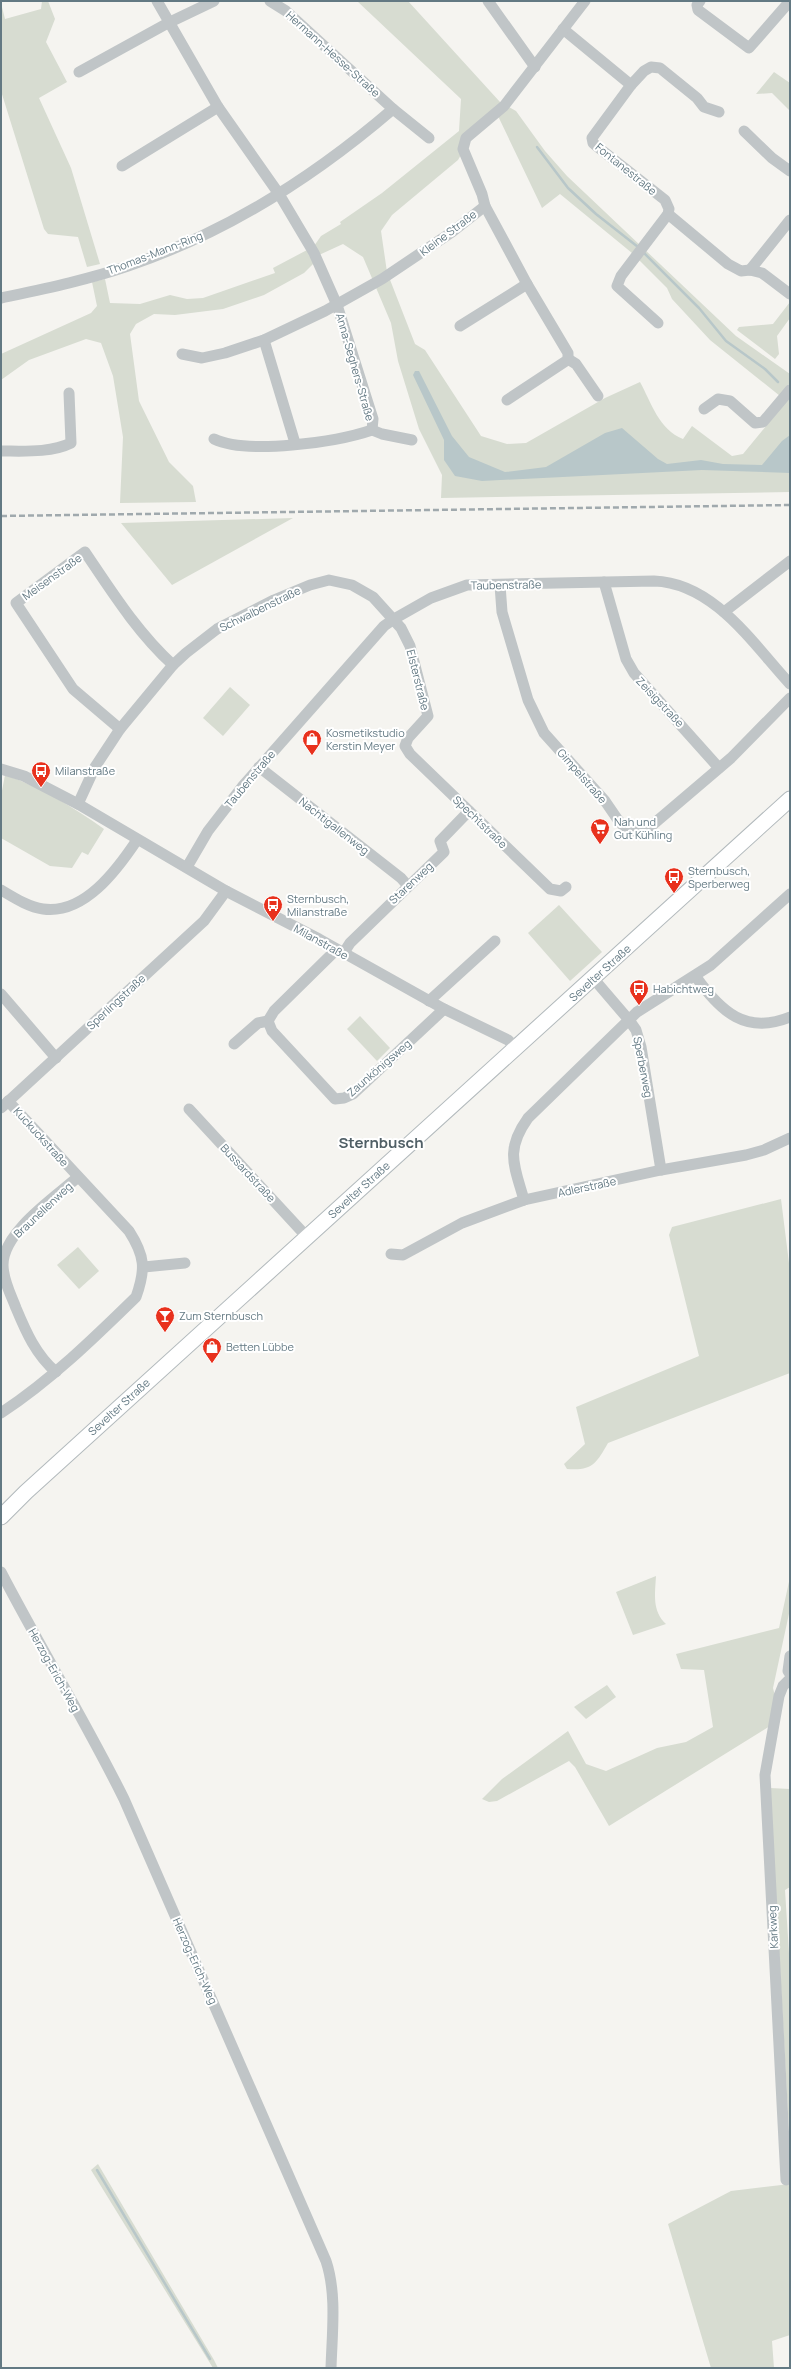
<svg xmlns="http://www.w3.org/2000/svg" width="791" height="2369" font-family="Manrope,sans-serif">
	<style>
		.green { fill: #d7dcd1 }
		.water { fill: #b8c7c9 }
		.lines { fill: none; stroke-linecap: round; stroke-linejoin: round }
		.stream { stroke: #b8c7c9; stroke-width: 2.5 }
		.secondary-casing { stroke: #b2b9bc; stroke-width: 17 }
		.street { stroke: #c0c5c7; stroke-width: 11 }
		.secondary { stroke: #fff; stroke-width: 15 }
		.rail { stroke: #a0a9ad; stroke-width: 2.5; stroke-dasharray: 6 3; stroke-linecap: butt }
		.labels { text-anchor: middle; stroke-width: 4; stroke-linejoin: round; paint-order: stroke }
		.street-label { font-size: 11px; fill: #637983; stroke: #fff }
		.poi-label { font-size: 11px; fill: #637983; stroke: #fff; text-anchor: start }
		.district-label { font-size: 15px; font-weight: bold; fill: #516067; stroke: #fff }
	</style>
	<rect width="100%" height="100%" fill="#f5f4f0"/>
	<!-- green -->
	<g class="green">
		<polygon points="42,1 48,1 55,19 46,42 67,82 39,98 71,168 100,264 87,267 78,237 48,234 44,229 1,91 1,3 5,19 41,9"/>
		<path d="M357,1H408L500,102L516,111L545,151L567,176L736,336L790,374V383L780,396L710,340L672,299L667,288L632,253L560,194L542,208L498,116L469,141L458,160L392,215L381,231L387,272L415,344L425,350L481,436L507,444L526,443L605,398L640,382C651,402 659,430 683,439L692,426L732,456L743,454L790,397V492L441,498L442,475L419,429L398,361L391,323L363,257L343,244L319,255L314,246L321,236L341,224L340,222L382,193L459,131L461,99Z"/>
		<polygon points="774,72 790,83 790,111 772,93 756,94"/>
		<polygon points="307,250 314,263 304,273 264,295 223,309 175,315 154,314 136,324 130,334 139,401 169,462 193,486 196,502 120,503 123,437 113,376 101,343 86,339 29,360 1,380 1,354 91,313 97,306 92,282 105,279 110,303 140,304 170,295 187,299 203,298 275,273 273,268"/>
		<polygon points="790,302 790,318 777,336 779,354 775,359 737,330 739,327 773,324"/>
		<polygon points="293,518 172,585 121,523"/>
		<polygon points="230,687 250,705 223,736 203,718"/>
		<path d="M5,775C41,787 73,807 104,829L88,855L82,852L72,868L50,866L1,838V796Z"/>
		<polygon points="559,905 602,952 570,981 528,933"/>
		<polygon points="360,1016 390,1048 377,1061 347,1029"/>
		<path d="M781,1199L790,1271V1373L608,1443C596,1464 592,1471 567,1469L564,1464L585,1444L576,1407L699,1356L669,1235L672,1227Z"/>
		<polygon points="78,1247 99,1271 79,1289 57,1265"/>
		<path d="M656,1576C655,1594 652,1611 666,1624L633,1635L616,1592Z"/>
		<polygon points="790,1577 790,1609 773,1688 775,1696 770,1726 609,1826 575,1767 569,1761 497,1801 489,1802 482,1799 502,1779 568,1731 586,1764 606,1771 657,1748 686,1742 713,1727 704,1670 681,1669 676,1654 779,1628"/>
		<polygon points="607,1685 616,1697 586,1719 574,1707"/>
		<polygon points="770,1788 790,1789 790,1887 785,1890 790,1969 790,2150"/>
		<polygon points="98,2164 214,2360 218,2368 213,2368 91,2170"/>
		<polygon points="790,2184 790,2335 772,2341 774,2368 711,2368 668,2224 731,2191"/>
	</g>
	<!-- water -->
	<polygon class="water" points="415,371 419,371 452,436 469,457 505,472 546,467 605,433 622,428 658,459 667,464 701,460 723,464 762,465 782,441 790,435 790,473 702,470 482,481 455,476 444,460 444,440 413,375"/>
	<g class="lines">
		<!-- stream -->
		<g class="stream">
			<polyline points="537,147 568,188 596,214 638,247"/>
			<polyline points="643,252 699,308 726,341 765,369 778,382"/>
			<polyline points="97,2170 210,2359"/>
		</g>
		<defs>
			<polyline id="secondary" points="1,1517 26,1492 790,799"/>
		</defs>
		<!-- secondary casing -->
		<use href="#secondary" class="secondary-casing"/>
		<!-- street -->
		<g class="street">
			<path d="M157,1L218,107L279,194L314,253L337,305L373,419L372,430C337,442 247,455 214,439"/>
			<polyline points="488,1 535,67"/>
			<polyline points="700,1 697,5 698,10 749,48 790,1"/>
			<polyline points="563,29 631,85 592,138 593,143 599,148 665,200 669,209 668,214 621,276 617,286 658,323"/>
			<polyline points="79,72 168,23 214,1"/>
			<polyline points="631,85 644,71 651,67 660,68 697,98 704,107 719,112"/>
			<polyline points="393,109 429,138"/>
			<polyline points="744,131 772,158 790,171"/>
			<polyline points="122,166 218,107"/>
			<polyline points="668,214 728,264 741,271 750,270 762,273 790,294"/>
			<polyline points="750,270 790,220"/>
			<path d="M1,298C43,289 87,280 128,266C226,233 315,176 393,109L286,11L270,1"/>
			<polyline points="460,326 527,284"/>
			<polyline points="264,340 295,443"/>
			<polyline points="182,354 202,358 225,353 264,340 325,311 382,279 452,232 485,206"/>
			<polyline points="568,359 576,364 598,396"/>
			<polyline points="507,400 566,361 568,359 568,353 527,284 485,206 482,194 463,149 466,138 504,106 585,1"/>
			<polyline points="704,409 718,399 730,401 755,423 763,422 790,390"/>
			<polyline points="372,430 382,434 412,440"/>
			<path d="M1,451C23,451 51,453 71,443L69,393"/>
			<polyline points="604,582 626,659 634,673 719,768"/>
			<polyline points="500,585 502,612 523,683 528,700 544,733 605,801 618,820 629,832 650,827 731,758 790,698"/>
			<polyline points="724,612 790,561"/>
			<path d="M120,729L73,689L16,603L85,552C112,592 137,632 173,665"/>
			<polyline points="259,767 401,878 408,886"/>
			<polyline points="1,769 24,776 78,804 226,891 319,939 444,1009 508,1040 516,1048"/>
			<polyline points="78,804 95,767 120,729 173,665 186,653 217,629 274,600 310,585 329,580 352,585 373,597 401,628 410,646 428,716 408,738 405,746 410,754 550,889 561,891 566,887"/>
			<path d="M187,867L208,831L242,787L384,626L394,619L431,598L467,585L654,581C714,583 753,644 790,684"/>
			<path d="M1,890C13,897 28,907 43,909C84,915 117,870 137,840"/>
			<polyline points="336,950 274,1011 268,1021 272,1031 335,1099 344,1098 353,1094 444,1009"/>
			<polyline points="343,954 350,943 444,852 440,841 469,811"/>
			<path d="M696,977C721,1012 746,1035 790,1017"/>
			<polyline points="593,978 629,1020 636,1030 641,1047 661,1170"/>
			<polyline points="1,994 56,1058"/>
			<polyline points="429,1001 495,941"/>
			<polyline points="234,1044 258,1023 268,1021"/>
			<polyline points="1,1108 204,921 226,891"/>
			<polyline points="189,1109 307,1237"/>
			<path d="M524,1200C514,1165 505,1150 528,1118L637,1012L711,965L790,894"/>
			<polyline points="391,1254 403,1255 462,1223 524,1200 661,1170 746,1155 764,1150 790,1138"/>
			<polyline points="144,1267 185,1263"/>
			<path d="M56,1372C36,1355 26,1332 16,1308C11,1295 3,1280 3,1265C3,1232 54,1198 78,1177"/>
			<path d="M1,1413C51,1380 93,1339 136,1297C146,1269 145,1256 129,1231L8,1101"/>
			<path d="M1,1572C41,1649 86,1722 124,1799L326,2261C337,2294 332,2333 331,2368"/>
			<polyline points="790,1656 788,1671 790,1674"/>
			<polyline points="786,2180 765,1775 779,1696 783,1686 790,1679"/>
		</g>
		<!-- secondary -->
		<use href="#secondary" class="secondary"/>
		<!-- rail -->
		<polyline class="rail" points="1,516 790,505"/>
	</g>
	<!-- icons -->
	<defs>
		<symbol id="shop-pin" viewBox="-11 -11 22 30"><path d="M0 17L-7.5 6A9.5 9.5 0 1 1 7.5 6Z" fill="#e8311d" stroke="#fff"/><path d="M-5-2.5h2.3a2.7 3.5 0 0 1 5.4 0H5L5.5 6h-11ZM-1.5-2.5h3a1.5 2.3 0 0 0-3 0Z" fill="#fff"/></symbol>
		<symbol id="bus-pin" viewBox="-11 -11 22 30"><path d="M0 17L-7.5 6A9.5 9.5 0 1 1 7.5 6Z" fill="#e8311d" stroke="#fff"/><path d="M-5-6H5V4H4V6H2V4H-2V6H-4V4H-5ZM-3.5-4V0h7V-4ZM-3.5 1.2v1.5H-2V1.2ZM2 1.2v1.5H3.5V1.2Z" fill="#fff"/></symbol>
		<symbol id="supermarket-pin" viewBox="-11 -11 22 30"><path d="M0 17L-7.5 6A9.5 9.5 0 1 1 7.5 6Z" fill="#e8311d" stroke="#fff"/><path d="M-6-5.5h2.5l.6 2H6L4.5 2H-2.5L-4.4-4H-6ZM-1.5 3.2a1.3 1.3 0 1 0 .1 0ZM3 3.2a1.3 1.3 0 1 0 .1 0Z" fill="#fff"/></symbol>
		<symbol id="bar-pin" viewBox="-11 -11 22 30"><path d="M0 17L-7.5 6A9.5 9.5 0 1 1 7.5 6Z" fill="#e8311d" stroke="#fff"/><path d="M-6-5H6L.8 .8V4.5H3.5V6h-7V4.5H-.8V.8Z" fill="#fff"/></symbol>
	</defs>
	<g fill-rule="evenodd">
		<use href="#shop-pin" x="301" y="728" width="22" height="30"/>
		<use href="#bus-pin" x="30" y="760" width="22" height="30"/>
		<use href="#supermarket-pin" x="589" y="817" width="22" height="30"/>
		<use href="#bus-pin" x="663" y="866" width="22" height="30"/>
		<use href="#bus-pin" x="262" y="894" width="22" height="30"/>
		<use href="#bus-pin" x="628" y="978" width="22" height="30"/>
		<use href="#bar-pin" x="154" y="1305" width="22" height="30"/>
		<use href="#shop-pin" x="201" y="1336" width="22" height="30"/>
	</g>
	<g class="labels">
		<!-- street labels -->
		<g class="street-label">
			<text transform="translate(333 54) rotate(42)" y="4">Hermann-Hesse-Straße</text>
			<text transform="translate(626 169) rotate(39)" y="4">Fontanestraße</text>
			<text transform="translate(448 233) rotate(-37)" y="4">Kleine Straße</text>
			<text transform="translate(155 253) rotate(-21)" y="4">Thomas-Mann-Ring</text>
			<text transform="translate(355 367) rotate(74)" y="4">Anna-Seghers-Straße</text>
			<text transform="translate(52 577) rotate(-36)" y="4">Meisenstraße</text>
			<text transform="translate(506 585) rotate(-1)" y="4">Taubenstraße</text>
			<text transform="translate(260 609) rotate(-26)" y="4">Schwalbenstraße</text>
			<text transform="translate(418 680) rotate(76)" y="4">Elsterstraße</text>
			<text transform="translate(660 702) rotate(47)" y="4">Zeisigstraße</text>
			<text transform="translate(582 776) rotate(49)" y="4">Gimpelstraße</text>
			<text transform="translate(250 779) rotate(-50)" y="4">Taubenstraße</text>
			<text transform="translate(480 822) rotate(44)" y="4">Spechtstraße</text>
			<text transform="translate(334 826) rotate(38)" y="4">Nachtigallenweg</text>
			<text transform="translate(411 883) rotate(-43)" y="4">Starenweg</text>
			<text transform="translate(321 942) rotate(29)" y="4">Milanstraße</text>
			<text transform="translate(600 973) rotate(-42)" y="4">Sevelter Straße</text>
			<text transform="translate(116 1002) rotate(-43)" y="4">Sperlingstraße</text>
			<text transform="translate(643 1067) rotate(79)" y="4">Sperberweg</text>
			<text transform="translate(379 1068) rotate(-41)" y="4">Zaunkönigsweg</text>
			<text transform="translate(41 1137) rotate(48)" y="4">Kuckuckstraße</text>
			<text transform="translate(248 1173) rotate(47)" y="4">Bussardstraße</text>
			<text transform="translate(587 1187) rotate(-12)" y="4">Adlerstraße</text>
			<text transform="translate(359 1190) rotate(-42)" y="4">Sevelter Straße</text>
			<text transform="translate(43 1210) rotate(-43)" y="4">Braunellenweg</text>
			<text transform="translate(119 1407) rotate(-42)" y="4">Sevelter Straße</text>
			<text transform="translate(54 1670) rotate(61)" y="4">Herzog-Erich-Weg</text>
			<text transform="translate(773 1927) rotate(-93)" y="4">Karkweg</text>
			<text transform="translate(195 1961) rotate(66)" y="4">Herzog-Erich-Weg</text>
		</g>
		<!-- poi labels -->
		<g class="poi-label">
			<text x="326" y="737">Kosmetikstudio<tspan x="326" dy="13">Kerstin Meyer</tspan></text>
			<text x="55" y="775">Milanstraße</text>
			<text x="614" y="826">Nah und<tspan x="614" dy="13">Gut Kühling</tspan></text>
			<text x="688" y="875">Sternbusch,<tspan x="688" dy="13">Sperberweg</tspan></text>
			<text x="287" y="903">Sternbusch,<tspan x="287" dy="13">Milanstraße</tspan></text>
			<text x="653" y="993">Habichtweg</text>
			<text x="179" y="1320">Zum Sternbusch</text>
			<text x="226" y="1351">Betten Lübbe</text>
		</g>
		<!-- district labels -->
		<g class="district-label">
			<text x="381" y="1148">Sternbusch</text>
		</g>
	</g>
	<!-- border -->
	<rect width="791" height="2369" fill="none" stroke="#637983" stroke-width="4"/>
</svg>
